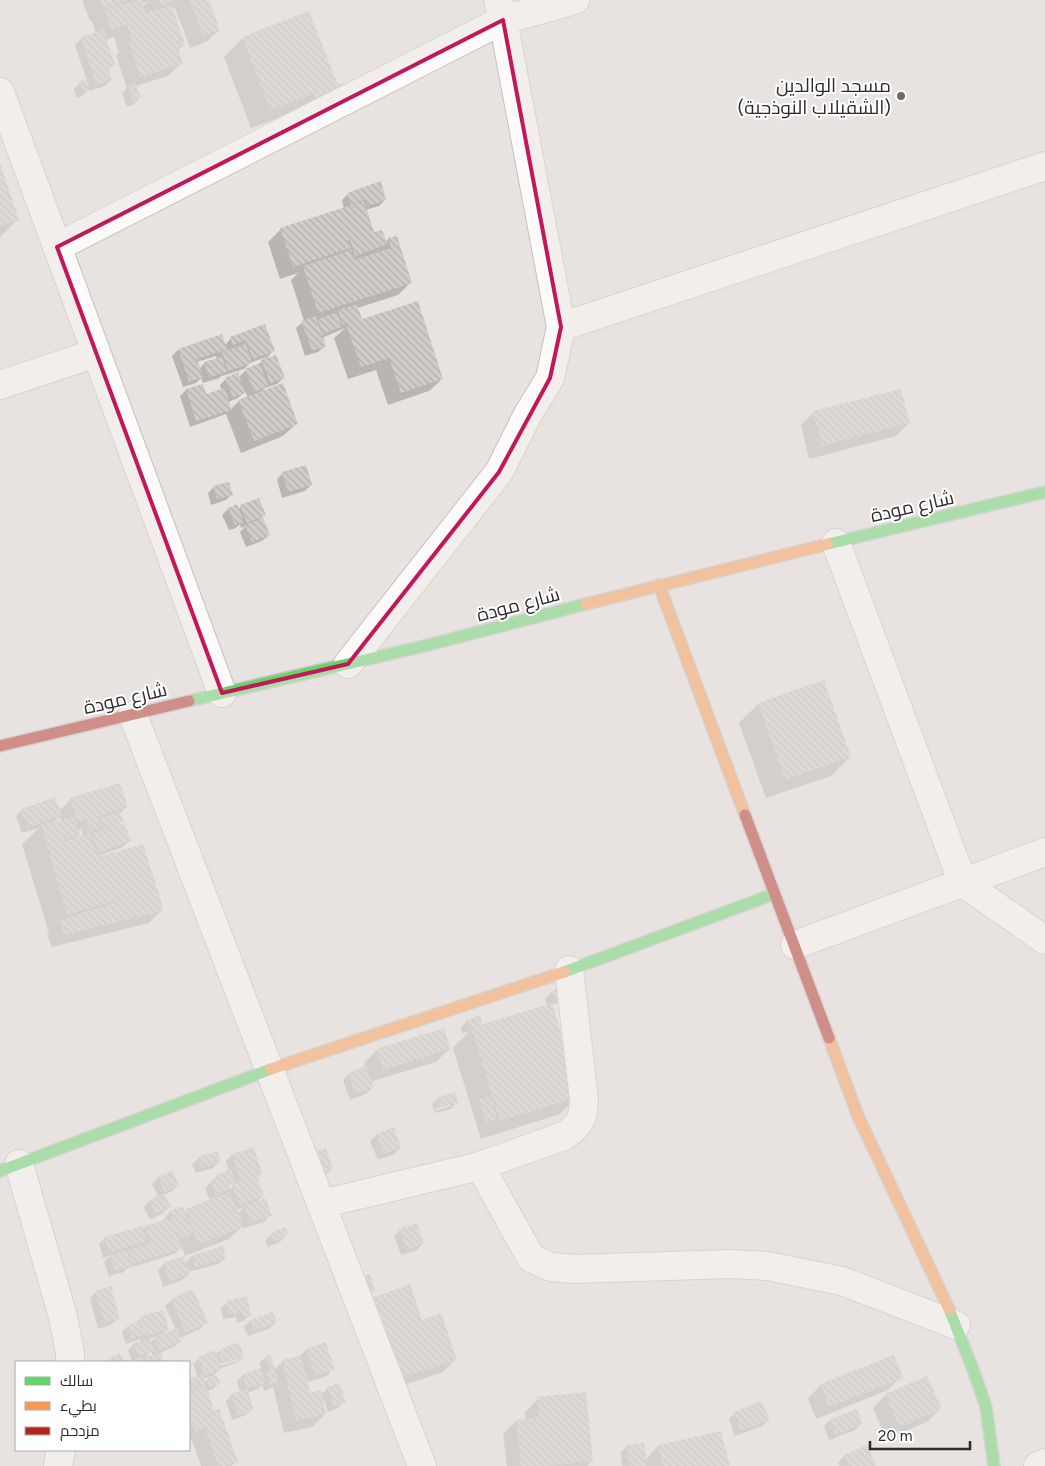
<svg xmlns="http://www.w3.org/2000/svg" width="1045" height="1466" font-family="Figtree,Cairo,sans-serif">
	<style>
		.shadow { fill: #0003; fill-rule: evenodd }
		.building { fill: url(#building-back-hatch) }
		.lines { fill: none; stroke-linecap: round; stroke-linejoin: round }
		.street-casing { stroke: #c2c1c1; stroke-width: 30 }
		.fast-casing { stroke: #c2c1c1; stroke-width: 14 }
		.slow-casing { stroke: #c2c1c1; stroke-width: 14 }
		.jam-casing { stroke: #c2c1c1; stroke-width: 14 }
		.street { stroke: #fcfbfa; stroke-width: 28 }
		.fast { stroke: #63d668; stroke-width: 11 }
		.slow { stroke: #ff974d; stroke-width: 11 }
		.jam { stroke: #b3261e; stroke-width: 11 }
		.marked { fill: none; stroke: #c2185b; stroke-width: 4; stroke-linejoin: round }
		.poi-dot { fill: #6d6b6a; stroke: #fff; stroke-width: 2 }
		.labels { text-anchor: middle; stroke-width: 4; stroke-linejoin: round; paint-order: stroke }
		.poi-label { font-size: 19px; fill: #2b2b2b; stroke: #fff; text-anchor: end }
		.street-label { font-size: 19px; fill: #2b2b2b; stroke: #fff }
	</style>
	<defs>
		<pattern id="building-back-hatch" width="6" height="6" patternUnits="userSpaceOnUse" patternTransform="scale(1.25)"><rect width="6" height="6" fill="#d0ccca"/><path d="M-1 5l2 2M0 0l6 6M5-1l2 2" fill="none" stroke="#b3afae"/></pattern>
	</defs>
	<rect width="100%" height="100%" fill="#e8e3e0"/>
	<!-- shadow -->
	<g class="shadow">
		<path d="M82,0H208L219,30L206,42L190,48L175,8L172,9L184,45L177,51L181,63L168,76L136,86L139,99L133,105L127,107L122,93L127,89L116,55L119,53L114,37L106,40L114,65L108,70L111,80L105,86L90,91L89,89L82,96L77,98L74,89L81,82L87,81L75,45L82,38L96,34L92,21H90ZM149,1L142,7L141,4Z"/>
		<polygon points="243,38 336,84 311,106 251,128 224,57"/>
		<polygon points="0,166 18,219 0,237"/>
		<polygon points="348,194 385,200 379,206 365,210 373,231 386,242 388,239 411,282 398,295 357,308 360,319 442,379 429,391 388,405 376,370 348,379 334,338 345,328 322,338 325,346 318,352 305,356 296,328 304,321 291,280 298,273 280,279 268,242 281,229 344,209 342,200"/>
		<path d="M264,326L273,351L264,361L284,377L277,384L265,388L259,394L296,424L283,436L241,453L226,414L190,427L180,396L186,390L202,385L206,396L222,391L220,385L226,379L238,378L246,370L257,366L266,357L250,363L244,369L222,376V375L219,378L203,383L201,378L196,383L183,387L172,356L178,350L221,336L225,345L231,338ZM216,356L217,359L205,363L199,369L197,362ZM245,391L248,398L239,401L231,409L228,402L238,398Z"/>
		<polygon points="814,412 909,423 896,436 809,459 801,425"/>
		<polygon points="283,473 311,485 305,491 282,498 277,479"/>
		<polygon points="214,487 232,494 226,500 211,505 208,493"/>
		<polygon points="236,506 238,510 241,506 264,515 257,522 269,535 262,541 246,547 240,532 246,526 241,528 240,524 236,528 229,530 222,515 228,509"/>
		<polygon points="823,682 850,757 831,776 766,798 739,723 758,704"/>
		<path d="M71,799L126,807L119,814L122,821L117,826L130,841L123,847L96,857V859L142,845L162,910L149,923L52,947L47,934L49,933L22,844L39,828L22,833L16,816L22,810L59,811ZM59,817L61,821L52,824ZM81,829L83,837L74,840L79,834L78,830Z"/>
		<polygon points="564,988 560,1002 551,1005 579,1095 560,1114 481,1139 453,1048 469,1031 462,1034 461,1027 467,1021 481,1023 477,1028 547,1006 545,998 552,992"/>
		<polygon points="449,1049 436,1062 370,1082 373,1087 366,1094 350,1100 343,1080 349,1074 366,1068 364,1063 377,1050"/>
		<path d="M438,1098L457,1102L451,1109L435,1113L432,1104ZM451,1104V1106L435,1111V1109Z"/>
		<polygon points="377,1135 400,1148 394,1154 378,1160 370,1141"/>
		<path d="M232,1155L260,1174L256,1178L263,1196L256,1202L270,1216L264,1222L244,1228L243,1226L229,1239L185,1256L182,1247L174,1254L126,1269L124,1272L109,1276L104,1262L111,1255L103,1258L99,1244L105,1238L143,1230L146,1227L165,1221L164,1219L170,1212H184L210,1201L205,1188L217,1176L229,1171L226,1161ZM233,1182L234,1185L229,1190L228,1186ZM244,1207L237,1214L236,1210Z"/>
		<polygon points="199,1158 219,1162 213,1168 196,1173 192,1164"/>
		<polygon points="302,1162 332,1168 326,1175 310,1181"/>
		<polygon points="172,1172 177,1186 171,1192 163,1195 169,1207 163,1213 150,1220 144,1207 150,1201 158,1197 152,1184 159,1177"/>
		<polygon points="400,1230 423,1243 417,1250 401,1255 394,1236"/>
		<polygon points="287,1234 281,1241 268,1247 265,1241 271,1235"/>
		<polygon points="192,1256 225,1258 219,1264 188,1272 189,1274 182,1280 163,1287 158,1270 164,1264 185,1263"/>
		<polygon points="96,1292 119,1318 112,1324 98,1329 90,1298"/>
		<path d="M171,1300L206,1323L200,1329L180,1338L181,1341L174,1347L159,1353L162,1362H137L141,1358L132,1361L128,1350L134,1344L141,1342L140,1339L126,1344L122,1332L128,1326L135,1324L142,1317L168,1329L160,1336L176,1330L165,1306ZM156,1337L150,1343L148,1339ZM151,1351L153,1356L144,1358Z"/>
		<polygon points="227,1302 250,1315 243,1321 237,1323 236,1317 223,1319 221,1308"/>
		<polygon points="272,1313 275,1323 269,1329 248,1336 244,1327 250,1321"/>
		<polygon points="421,1322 455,1360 443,1372 386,1391"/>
		<polygon points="325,1343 333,1369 327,1376 308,1382 305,1372 303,1373 309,1394 321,1395 328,1388 344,1402 338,1408 328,1412 324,1400 322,1401 325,1414 312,1427 284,1433 273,1387 264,1391 262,1385 258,1389 247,1393 252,1409 246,1415 232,1420 226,1401 232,1395 240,1392 237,1381 243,1375 262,1369 259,1363 266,1357 274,1370 283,1361 300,1356 306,1350"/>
		<path d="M219,1351L243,1357L236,1363L221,1368L211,1378L219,1383L213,1389L206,1391L214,1412L236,1461L231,1466H201L192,1440L189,1441V1380L198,1377L193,1364L199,1358L215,1354ZM237,1358V1361L217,1367L216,1365ZM211,1376L205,1383L203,1379Z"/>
		<polygon points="901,1377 888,1390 816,1419 808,1398 821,1385"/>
		<polygon points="886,1395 940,1409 927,1422 886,1439 873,1408"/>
		<polygon points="538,1399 592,1461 587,1466 507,1466 503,1434 516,1421 526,1420 525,1412"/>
		<polygon points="735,1413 768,1420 762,1426 735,1436 729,1419"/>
		<polygon points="830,1420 861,1424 855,1430 829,1440 824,1426"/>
		<polygon points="643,1444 645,1460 658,1446 728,1466 622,1466 621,1452 627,1446"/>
		<polygon points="866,1447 875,1466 840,1466 838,1463 844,1456"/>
	</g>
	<!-- building -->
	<g class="building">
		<polygon points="99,0 128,0 103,9"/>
		<polygon points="136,0 141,0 145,13 172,5 185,45 178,48 183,64 140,77 129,41 132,41 127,25 111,30 105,9"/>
		<polygon points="158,0 177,0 160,6"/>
		<polygon points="189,0 209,0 220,30 203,36"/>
		<polygon points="309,11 338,85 344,83 348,94 319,105 314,93 270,110 242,37"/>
		<polygon points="104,30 115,65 108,67 112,80 96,85 81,37"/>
		<polygon points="87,79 90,90 83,92 80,81"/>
		<polygon points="136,83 141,99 133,102 128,86"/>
		<polygon points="0,163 19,220 0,226"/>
		<polygon points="381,181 386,200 368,206 366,199 351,205 347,193"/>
		<polygon points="364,201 374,232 382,230 388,244 355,256 350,240 348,240 351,248 293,267 280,228"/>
		<polygon points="397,236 412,283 318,313 303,266 351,250 354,260 391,248 388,238"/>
		<polygon points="418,301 443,379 401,393 389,358 361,367 346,324 343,325 338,310 357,304 362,319"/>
		<polygon points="337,312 342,327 323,334 318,319"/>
		<polygon points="316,316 326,346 312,351 301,321"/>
		<polygon points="265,324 275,351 253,359 246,340 233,345 230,337"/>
		<polygon points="222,334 227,350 246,344 252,363 228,371 222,351 197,359 203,377 189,382 178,349"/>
		<polygon points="276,355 285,378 270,383 261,360"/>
		<polygon points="222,357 227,372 209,377 204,362"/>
		<polygon points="260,363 268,386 254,392 245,369"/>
		<polygon points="238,372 245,393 233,397 225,378"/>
		<polygon points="283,383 298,424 254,441 238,400"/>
		<polygon points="203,384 206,394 225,388 232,410 196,421 186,389"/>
		<polygon points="901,389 910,423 822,446 813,411"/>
		<polygon points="306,465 312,485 288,492 282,472"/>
		<polygon points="229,482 233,495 217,499 213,486"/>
		<polygon points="259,498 266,515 247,523 240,505"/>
		<polygon points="237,504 244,522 235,525 228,508"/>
		<polygon points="263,518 270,535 252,542 245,525"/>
		<polygon points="824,680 851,757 785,780 758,703"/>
		<polygon points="120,783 128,807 97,816 101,828 90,832 86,821 95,817 77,822 70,798"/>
		<polygon points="55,797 62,816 28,828 21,809"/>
		<polygon points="119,811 124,821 104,829 100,818"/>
		<polygon points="74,816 81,835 61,841 57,831 61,843 90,833 97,857 143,844 157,888 158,888 163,911 65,935 59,921 149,891 67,915 41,824 54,821 54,822"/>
		<polygon points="124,823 131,841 98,853 91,834"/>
		<polygon points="565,987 568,996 554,1001 551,991"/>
		<polygon points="552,1003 580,1096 500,1121 471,1028"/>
		<polygon points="480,1015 482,1024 469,1028 466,1020"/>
		<polygon points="444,1028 450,1049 383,1070 376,1049"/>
		<polygon points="366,1066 374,1088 356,1094 348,1073"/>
		<polygon points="455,1092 458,1103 441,1108 438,1097"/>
		<polygon points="491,1095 497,1119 486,1122 479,1099"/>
		<polygon points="394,1127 401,1148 384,1154 376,1134"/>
		<polygon points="254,1147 262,1174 257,1176 264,1196 240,1205 232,1185 246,1180 240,1181 232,1154"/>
		<polygon points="326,1148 333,1169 316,1175 308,1155"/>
		<polygon points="218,1151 221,1162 202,1168 198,1157"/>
		<polygon points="232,1169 235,1181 228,1183 230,1190 216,1195 211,1181 217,1179 216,1174"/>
		<polygon points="173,1171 179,1186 164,1192 158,1176"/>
		<polygon points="230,1192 244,1227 198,1244 185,1209"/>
		<polygon points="164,1193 171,1207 156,1214 149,1200"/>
		<polygon points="266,1198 272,1216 250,1223 244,1205"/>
		<polygon points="183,1206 193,1234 180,1239 174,1223 182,1249 132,1264 128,1250 151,1243 145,1226 172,1218 169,1211"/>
		<polygon points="417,1223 424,1244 407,1250 399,1229"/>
		<polygon points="143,1226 147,1241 109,1252 104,1237"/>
		<polygon points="285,1227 288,1235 274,1242 270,1234"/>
		<polygon points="223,1246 226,1258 195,1267 192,1255"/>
		<polygon points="127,1250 132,1266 115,1271 110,1255"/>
		<polygon points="184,1256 190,1274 169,1282 163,1263"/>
		<polygon points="370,1274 375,1291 362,1295 356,1278"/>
		<polygon points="410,1284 422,1320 441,1313 457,1360 399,1379 372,1298"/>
		<polygon points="111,1286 120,1319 104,1323 95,1291"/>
		<polygon points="193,1289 208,1323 185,1333 171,1299"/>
		<polygon points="247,1296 251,1316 243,1317 242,1312 229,1314 226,1301"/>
		<polygon points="163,1310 169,1329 147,1336 146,1334 132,1339 128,1325 142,1320 141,1316"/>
		<polygon points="273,1312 277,1323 254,1331 250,1320"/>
		<polygon points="178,1328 182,1341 159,1350 154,1337"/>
		<polygon points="149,1338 154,1350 139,1356 134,1343"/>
		<polygon points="239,1342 244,1357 223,1364 218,1350"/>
		<polygon points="326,1342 335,1370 315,1376 306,1349"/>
		<polygon points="215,1350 222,1369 205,1375 198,1357"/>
		<polygon points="161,1352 164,1362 139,1362 138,1359"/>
		<polygon points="120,1353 124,1362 110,1362 108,1359"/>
		<polygon points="270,1354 279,1382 270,1385 266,1372 270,1370 265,1356"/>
		<polygon points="894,1355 903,1378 829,1407 820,1384"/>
		<polygon points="301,1356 310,1393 321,1390 326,1414 296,1421 282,1360"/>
		<polygon points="261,1368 265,1383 247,1389 242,1374"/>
		<polygon points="203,1374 207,1385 189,1390 189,1379"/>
		<polygon points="217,1375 220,1383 210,1387 207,1379"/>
		<polygon points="927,1376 942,1409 899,1427 885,1394"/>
		<polygon points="339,1383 346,1402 334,1406 327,1387"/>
		<polygon points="206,1386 214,1410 219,1409 238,1462 225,1466 218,1466 205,1428 195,1432 194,1426 189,1427 189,1392"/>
		<polygon points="247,1389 254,1410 238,1415 231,1394"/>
		<polygon points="586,1392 593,1461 549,1466 521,1466 516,1420 539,1417 537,1397"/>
		<polygon points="762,1401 770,1420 741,1431 734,1412"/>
		<polygon points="857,1409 862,1424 835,1435 830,1419"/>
		<polygon points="721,1431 730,1466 662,1466 658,1445"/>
		<polygon points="644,1443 647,1466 629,1466 627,1445"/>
		<polygon points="867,1445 876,1466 848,1466 844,1455"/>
	</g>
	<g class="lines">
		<defs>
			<g id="street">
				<polyline points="0,92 222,693"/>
				<polyline points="57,247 503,20 575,0"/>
				<polyline points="561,327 1045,166"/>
				<polyline points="0,385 96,353"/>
				<polyline points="836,543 963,883 1045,940"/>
				<polyline points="348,664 499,472 528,414 550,378 561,327 503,20 498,0"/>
				<polyline points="133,715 422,1466"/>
				<polyline points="795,945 1045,852"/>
				<polyline points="19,1164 63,1317 70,1352 70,1362"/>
				<polyline points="480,1166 531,1258 551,1267 576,1269 731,1264 768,1266 842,1281 956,1325"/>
				<path d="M321,1204L480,1166L566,1135C582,1122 583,1119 584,1099L569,970"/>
				<polyline points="58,1466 61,1450"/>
				<polyline points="1038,1466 1045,1463"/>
			</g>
			<g id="fast">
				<polyline points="828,544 1045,492"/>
				<polyline points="189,701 424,646 586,604"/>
				<polyline points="564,972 774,894"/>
				<polyline points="0,1171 271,1069"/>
				<polyline points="949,1309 974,1372 986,1407 994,1466"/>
			</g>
			<g id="slow">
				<polyline points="659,585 745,815"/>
				<polyline points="586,604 828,544"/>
				<polyline points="829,1038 858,1116 949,1309"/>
				<polyline points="271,1069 564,972"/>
			</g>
			<g id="jam">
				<polyline points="0,746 189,701"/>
				<polyline points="745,815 829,1038"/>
			</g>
		</defs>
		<!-- street casing -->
		<use href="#street" class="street-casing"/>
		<!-- fast casing -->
		<use href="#fast" class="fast-casing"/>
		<!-- slow casing -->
		<use href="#slow" class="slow-casing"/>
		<!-- jam casing -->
		<use href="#jam" class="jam-casing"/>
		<!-- street -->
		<use href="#street" class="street"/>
		<!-- fast -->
		<use href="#fast" class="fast"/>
		<!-- slow -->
		<use href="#slow" class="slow"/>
		<!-- jam -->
		<use href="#jam" class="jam"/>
	</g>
	<!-- marked area -->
	<path d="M0 0H1045V1466H0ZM503,20L561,327L550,378L499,472L348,664L222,693L57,247Z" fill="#e8e3e0" fill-opacity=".55" fill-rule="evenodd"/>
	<path class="marked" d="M503,20L561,327L550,378L499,472L348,664L222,693L57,247Z"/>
	<!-- markers -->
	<circle class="poi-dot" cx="901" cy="96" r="5"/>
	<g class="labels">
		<!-- poi labels -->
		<g class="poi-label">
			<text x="891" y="92">مسجد الوالدين<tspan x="891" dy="22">(الشقيلاب النوذجية)</tspan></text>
		</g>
		<!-- street labels -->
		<g class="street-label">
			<text transform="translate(912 506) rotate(-13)" y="7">شارع مودة</text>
			<text transform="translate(518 604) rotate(-15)" y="7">شارع مودة</text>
			<text transform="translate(125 698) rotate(-13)" y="7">شارع مودة</text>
		</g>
	</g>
	<!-- legend -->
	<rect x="15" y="1361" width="175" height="90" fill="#ffffff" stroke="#aaaaaa"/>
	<rect x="25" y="1377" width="25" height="8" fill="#63d668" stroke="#aaaaaa"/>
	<text x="60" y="1386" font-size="15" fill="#2b2b2b">سالك</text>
	<rect x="25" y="1402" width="25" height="8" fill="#ff974d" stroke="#aaaaaa"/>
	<text x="60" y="1411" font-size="15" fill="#2b2b2b">بطيء</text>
	<rect x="25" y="1427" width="25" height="8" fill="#b3261e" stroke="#aaaaaa"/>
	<text x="60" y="1436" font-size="15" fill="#2b2b2b">مزدحم</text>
	<!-- scale -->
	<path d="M870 1441v8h100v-8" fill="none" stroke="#2b2b2b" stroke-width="2.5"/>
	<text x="878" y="1441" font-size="15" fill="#2b2b2b" stroke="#ffffff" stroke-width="4" paint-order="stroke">20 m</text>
</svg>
